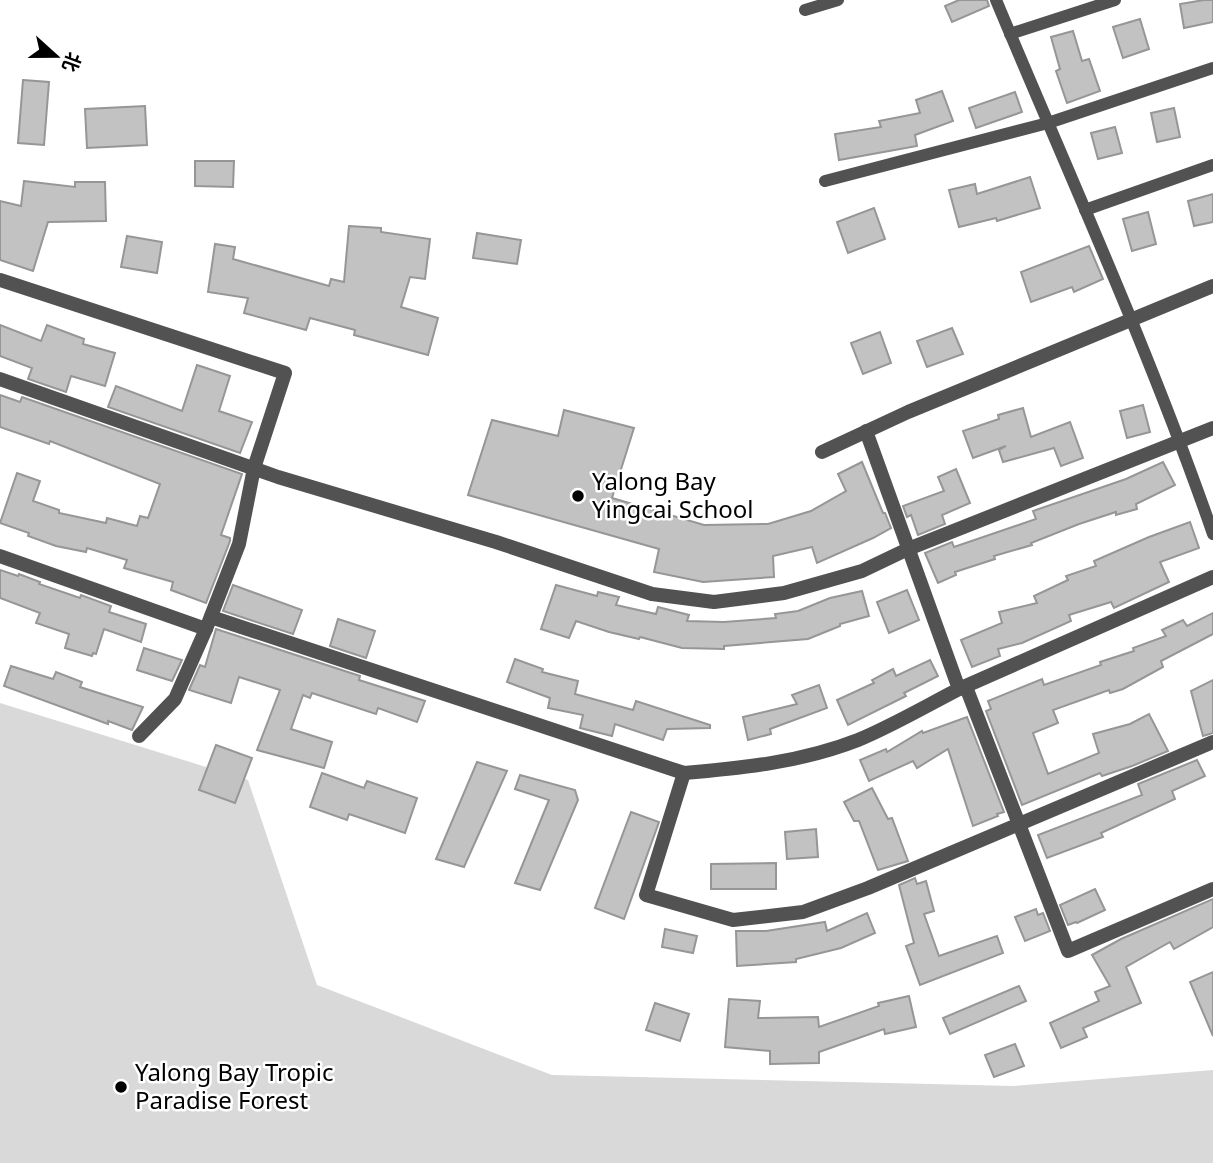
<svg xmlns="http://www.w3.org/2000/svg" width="1213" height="1163" font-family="'Noto Sans','Noto Sans SC',sans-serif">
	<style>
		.green { fill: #d9d9d9 }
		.building { fill: #c2c2c2; stroke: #969696; stroke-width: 2 }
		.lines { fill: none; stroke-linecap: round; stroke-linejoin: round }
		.lane { stroke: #525252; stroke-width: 12 }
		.street { stroke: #525252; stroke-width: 14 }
		.poi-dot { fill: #000; stroke: #fff; stroke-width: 2.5 }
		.labels { text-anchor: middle; stroke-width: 5; stroke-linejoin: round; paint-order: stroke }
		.poi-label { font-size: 24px; fill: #000; stroke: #fff; text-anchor: start }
	</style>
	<rect width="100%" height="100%" fill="#fff"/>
	<!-- green -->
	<polygon class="green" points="0,703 248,780 317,985 552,1075 1014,1086 1213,1070 1213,1163 0,1163"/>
	<!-- building -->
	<g class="building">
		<polygon points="959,0 987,0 989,6 952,22 945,6"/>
		<polygon points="1204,0 1213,0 1213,22 1184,28 1180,4"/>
		<polygon points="1140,19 1149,49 1123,58 1113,27"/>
		<polygon points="1073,31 1082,61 1089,59 1100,91 1067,103 1056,71 1060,69 1051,37"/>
		<polygon points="23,80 49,82 44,145 18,143"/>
		<polygon points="942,91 953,121 915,135 917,146 839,160 835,134 881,127 879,121 920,113 916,100"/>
		<polygon points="1015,92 1022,112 976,128 969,108"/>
		<polygon points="145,106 147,145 87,148 85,109"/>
		<polygon points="1174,108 1180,137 1157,142 1151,113"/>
		<polygon points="1115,127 1122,153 1098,159 1091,133"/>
		<polygon points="195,161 234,161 233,187 195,186"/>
		<polygon points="1030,177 1040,208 997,221 996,218 959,227 949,190 975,184 977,194"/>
		<polygon points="24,181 75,187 75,182 105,182 106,221 48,222 33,271 0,260 0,201 21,206"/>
		<polygon points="1213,194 1213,222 1194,226 1188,201"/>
		<polygon points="874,208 885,239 848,253 837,222"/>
		<polygon points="1148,212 1156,244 1132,251 1123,219"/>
		<polygon points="349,226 381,228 381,232 430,239 425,279 410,277 401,307 438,318 428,355 354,335 355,330 310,318 306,330 244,313 248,298 208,292 215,244 235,247 233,259 329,286 331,279 344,282"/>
		<polygon points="477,233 521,240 517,264 473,258"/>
		<polygon points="127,236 162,242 157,273 121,267"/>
		<polygon points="1089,246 1103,279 1074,292 1072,287 1031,302 1021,272"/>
		<polygon points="0,325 41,341 47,325 84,339 83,344 115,353 105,386 71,376 66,392 28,379 32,368 0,356"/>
		<polygon points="952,328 963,354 927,367 917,341"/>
		<polygon points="880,332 891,363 863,374 851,343"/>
		<polygon points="197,365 230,376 219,411 252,422 240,453 108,407 116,386 182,411"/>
		<polygon points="0,395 20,402 22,397 242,474 221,535 230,538 230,541 206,603 171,590 173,582 124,568 127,560 87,548 86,552 56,546 28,536 29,533 0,523 17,473 40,481 33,501 59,510 59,513 106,523 107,518 137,526 140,516 148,518 160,484 50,441 49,444 0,427"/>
		<polygon points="1143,405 1150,432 1127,438 1120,411"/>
		<polygon points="1023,408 1031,437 1070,422 1083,458 1061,466 1054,448 1003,462 999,450 1006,446 973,458 963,431 999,419 998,415"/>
		<polygon points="564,410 634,428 612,498 704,525 768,524 811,511 846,491 838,474 862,462 883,513 885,513 891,528 873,538 817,563 812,547 773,556 774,577 703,582 654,572 659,549 468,495 492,420 558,436"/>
		<polygon points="1163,462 1175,485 1136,504 1137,509 1116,515 1116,512 1079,524 1031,543 1032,545 994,556 995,559 955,572 956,575 938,583 925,553 952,542 954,547 1036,519 1033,511 1126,479"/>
		<polygon points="956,469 970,503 942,515 945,524 918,535 911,515 907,517 903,506 944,491 938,477"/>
		<polygon points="1190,522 1199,548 1160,562 1169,582 1114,608 1111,602 1069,615 1071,621 1022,643 998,649 1000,656 972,667 961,640 1002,623 999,612 1037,603 1034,596 1068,580 1066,576 1096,566 1094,561 1149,537"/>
		<polygon points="0,570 18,576 19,574 40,582 39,584 80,598 81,595 111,606 109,612 146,624 141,642 104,629 96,654 93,653 92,656 65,648 69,634 36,623 40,613 0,598"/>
		<polygon points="233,585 302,610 293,634 223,611"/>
		<polygon points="556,585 597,596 598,592 619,597 616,605 656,614 658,607 689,615 687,621 724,622 776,618 775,614 798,611 830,598 862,591 869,616 840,624 840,626 808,639 724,646 724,649 682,648 640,637 639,639 609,632 576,621 569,638 541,629"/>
		<polygon points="907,590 919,620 889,633 877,602"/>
		<polygon points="1213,613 1213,634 1161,661 1163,667 1123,689 1110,693 1109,690 1053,710 1058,723 1033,733 1048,774 1099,753 1093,734 1130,724 1149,714 1168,751 1132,766 1102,776 1100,773 1022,805 986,711 991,709 988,701 1042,679 1044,685 1101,665 1100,662 1134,651 1133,648 1166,636 1162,630 1183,620 1187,626"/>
		<polygon points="338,619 375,631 366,658 330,646"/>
		<polygon points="216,629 360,676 359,680 425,701 417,722 378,708 376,714 312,693 310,698 303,695 291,729 332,742 324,768 257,750 280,690 239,677 231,703 189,690 200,665 205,667"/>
		<polygon points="144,648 182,660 172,681 137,670"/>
		<polygon points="515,659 543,669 542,672 578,681 575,694 633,710 636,701 710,725 710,728 667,729 663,740 615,724 612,736 580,728 583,715 548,708 550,698 507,682"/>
		<polygon points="930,660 938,676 904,693 906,696 848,725 837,700 874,683 872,680 893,669 896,676"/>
		<polygon points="11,666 53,679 56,672 82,682 80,687 143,707 132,730 108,721 108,724 4,686"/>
		<polygon points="1213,680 1213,733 1203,736 1191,691"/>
		<polygon points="819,685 827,708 770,729 771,734 748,740 743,717 797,704 792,695"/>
		<polygon points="967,717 1004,812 997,814 998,816 973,826 948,749 917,768 913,761 869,781 860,760 886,749 887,752 922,731 923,733"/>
		<polygon points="216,745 252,758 235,803 199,790"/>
		<polygon points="1197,760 1205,776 1172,791 1175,799 1101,833 1103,837 1047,858 1038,835 1142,795 1138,784"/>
		<polygon points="477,762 507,771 464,867 436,859"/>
		<polygon points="322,773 364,788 367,781 417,798 405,833 349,814 347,820 310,807"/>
		<polygon points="520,775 575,790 578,800 540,890 515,883 549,800 515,789"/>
		<polygon points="872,788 888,819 892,818 908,861 878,870 859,821 854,821 844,802"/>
		<polygon points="631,812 659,822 624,919 595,908"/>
		<polygon points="816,829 818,857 787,859 785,832"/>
		<polygon points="776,863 776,889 711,889 711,864"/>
		<polygon points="915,878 917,884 926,881 934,911 924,914 939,956 997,936 1003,953 920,985 906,946 914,943 899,885"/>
		<polygon points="1095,889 1105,910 1077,923 1076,922 1068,925 1060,905"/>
		<polygon points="1213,899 1213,927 1174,949 1170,942 1126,967 1141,1003 1083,1028 1087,1037 1061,1048 1050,1023 1099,1001 1095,992 1110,986 1092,955 1121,939"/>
		<polygon points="1036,909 1038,915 1043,913 1050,931 1025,941 1015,917"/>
		<polygon points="867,913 875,933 841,948 796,959 796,962 737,966 736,931 766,931 825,922 827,931"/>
		<polygon points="665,929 697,936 693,953 662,947"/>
		<polygon points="1213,972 1213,1036 1190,982"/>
		<polygon points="1019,986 1026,1001 950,1034 943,1018"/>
		<polygon points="909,996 916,1027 885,1034 884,1029 819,1052 819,1063 770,1064 770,1051 725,1047 729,999 760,1001 758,1018 818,1017 819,1027 879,1006 878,1003"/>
		<polygon points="655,1003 689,1014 680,1041 646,1030"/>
		<polygon points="1015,1044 1024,1066 994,1077 985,1055"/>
	</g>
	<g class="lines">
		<!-- lane -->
		<g class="lane">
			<path d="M996,0C1070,177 1150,352 1213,534"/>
			<polyline points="805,10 838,0"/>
			<polyline points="1010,34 1115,0"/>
			<polyline points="825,181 1048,123 1213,68"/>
			<polyline points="1085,210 1213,165"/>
		</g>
		<!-- street -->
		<g class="street">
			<polyline points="0,280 285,373 254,468 239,544 206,629 175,699 139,736"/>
			<polyline points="0,379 278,477 496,542 652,594 714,602 784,593 862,571 908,549 1213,428"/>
			<polyline points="822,452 908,412 1213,286"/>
			<polyline points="0,556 206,629"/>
			<path d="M211,617L684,773C743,768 802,762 858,740C892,726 926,706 959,689L866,431"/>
			<polyline points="966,687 1068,951 1213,889"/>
			<polyline points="959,689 1213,577"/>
			<polyline points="684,773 646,895 733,920 803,912 868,888 1213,742"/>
		</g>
	</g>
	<!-- markers -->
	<g class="poi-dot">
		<circle cx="578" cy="496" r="7"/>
		<circle cx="121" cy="1087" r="7"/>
	</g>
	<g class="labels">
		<!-- poi labels -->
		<g class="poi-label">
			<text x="592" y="490">Yalong Bay<tspan x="592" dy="28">Yingcai School</tspan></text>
			<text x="135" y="1081">Yalong Bay Tropic<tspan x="135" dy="28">Paradise Forest</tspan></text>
		</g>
	</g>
	<!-- north arrow -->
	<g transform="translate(56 56) rotate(111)" stroke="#ffffff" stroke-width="5" paint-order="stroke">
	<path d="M0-5L12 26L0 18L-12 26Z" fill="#000000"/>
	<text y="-10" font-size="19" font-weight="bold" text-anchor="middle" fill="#000000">北</text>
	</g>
</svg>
